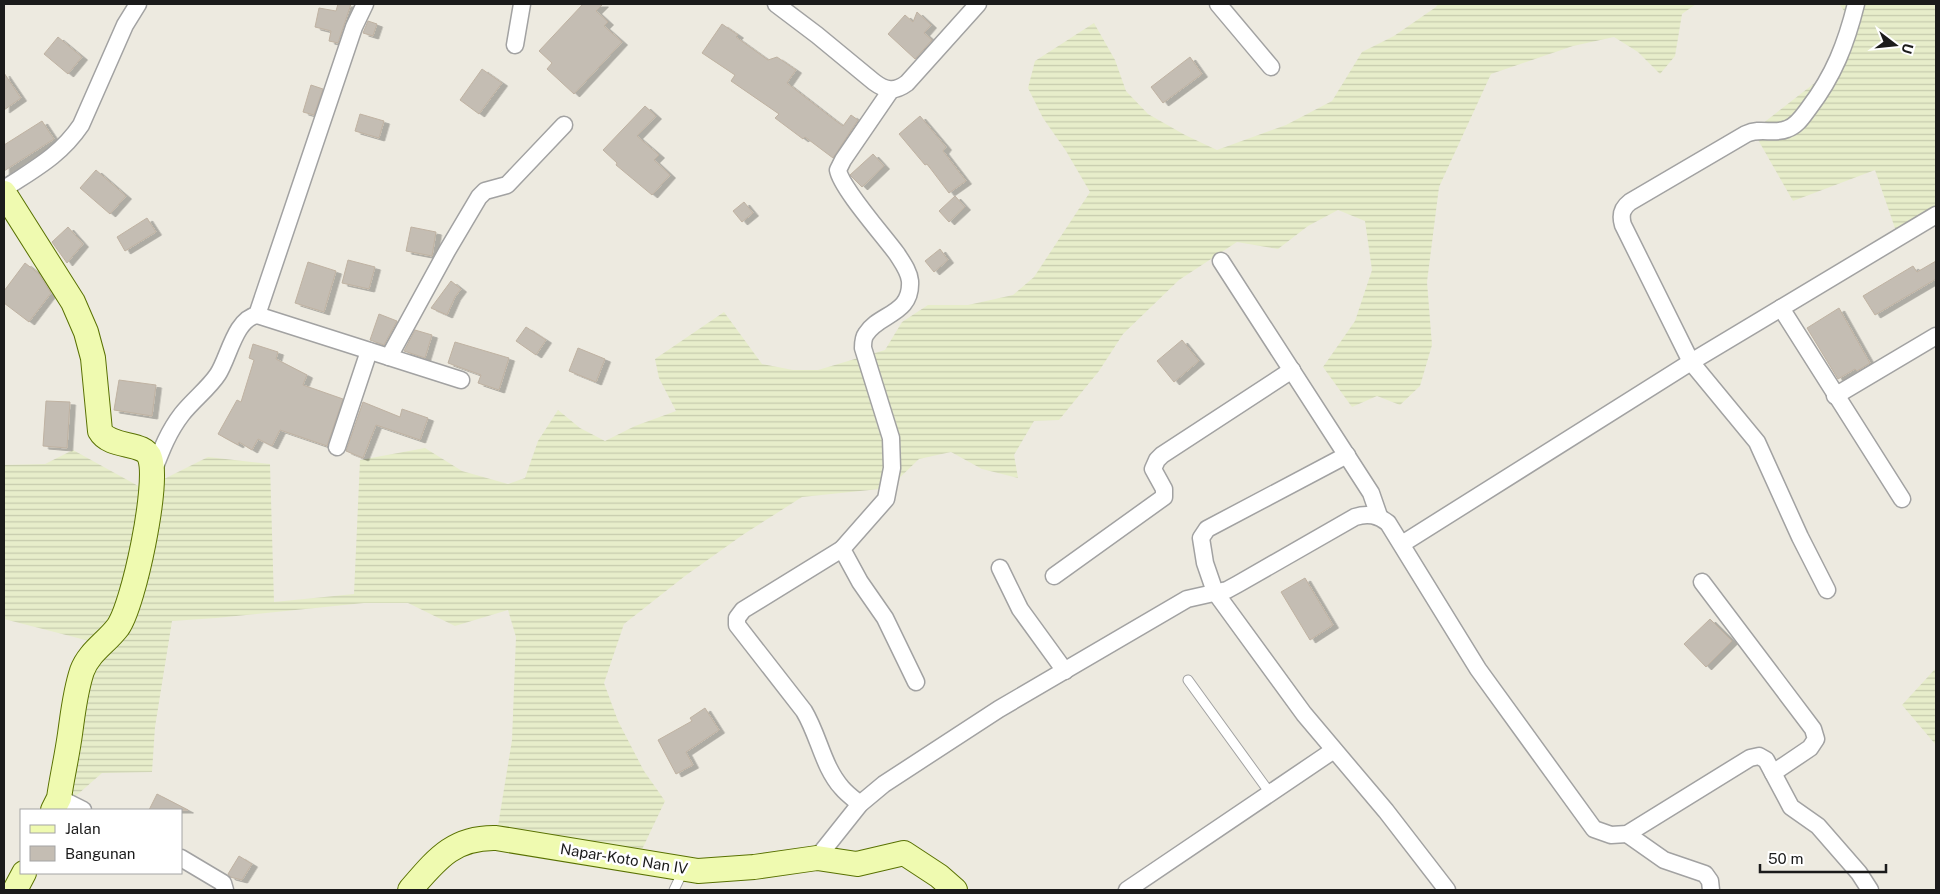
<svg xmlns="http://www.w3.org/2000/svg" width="1940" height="894" font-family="'Public Sans',sans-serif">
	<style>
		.farmland { fill: url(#farmland-rules) }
		.building { fill: #c4bdb3; stroke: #bfb2a2; filter: url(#shadow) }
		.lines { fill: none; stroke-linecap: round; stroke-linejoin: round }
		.lane-casing { stroke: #a2a2a2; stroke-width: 11 }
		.street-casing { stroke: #a2a2a2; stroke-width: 19 }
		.secondary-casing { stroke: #597102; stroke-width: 26 }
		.lane { stroke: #fff; stroke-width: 9 }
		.street { stroke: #fff; stroke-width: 16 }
		.secondary { stroke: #effab0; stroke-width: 24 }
		.labels { text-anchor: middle; stroke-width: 5; stroke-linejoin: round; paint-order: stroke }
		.street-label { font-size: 15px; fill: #1b1b1b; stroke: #fff }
	</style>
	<defs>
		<pattern id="farmland-rules" width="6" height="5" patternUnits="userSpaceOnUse" patternTransform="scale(1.25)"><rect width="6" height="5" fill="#e7edca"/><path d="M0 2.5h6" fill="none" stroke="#c6cbad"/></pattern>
		<filter id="shadow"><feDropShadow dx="5.5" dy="3" stdDeviation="0" flood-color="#0004"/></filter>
	</defs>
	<rect width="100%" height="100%" fill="#edeae0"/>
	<!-- farmland -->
	<g class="farmland">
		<polygon points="1438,4 1696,4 1682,14 1675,56 1660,74 1638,52 1614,37 1573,46 1491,74 1439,187 1427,282 1432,345 1420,386 1400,405 1377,396 1352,407 1323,367 1355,321 1372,270 1365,221 1338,210 1308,226 1278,249 1237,242 1179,280 1123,334 1099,371 1059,420 1034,421 1014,455 1018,478 982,469 951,452 919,459 889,488 802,497 744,534 685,576 624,624 604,683 618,721 644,771 665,801 637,860 496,838 512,740 516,637 508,610 455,626 408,603 364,603 216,618 172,621 155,727 152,772 102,773 69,802 69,741 101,644 4,619 4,465 45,464 73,450 151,493 152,485 208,457 270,464 274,602 354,594 360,460 425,448 462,471 508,484 525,478 538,441 558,410 580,428 605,441 635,426 676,411 659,378 655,359 724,312 762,364 793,370 818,370 885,350 902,322 928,305 968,305 1013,295 1034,277 1090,192 1066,151 1043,118 1028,88 1035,61 1094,23 1115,60 1126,91 1148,114 1185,135 1217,150 1286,125 1332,101 1362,52 1394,36 1436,7"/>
		<polygon points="1839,4 1936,4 1936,221 1898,237 1875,170 1793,201 1753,131 1834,68 1851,20"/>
		<polygon points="1936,668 1936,745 1902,705"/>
	</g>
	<!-- building -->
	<g class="building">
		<polygon points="338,4 351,4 338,43 329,41 331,31 315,27 319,8 336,11"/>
		<polygon points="583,4 603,4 596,11 608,22 604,26 622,42 574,94 547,69 552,63 539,51"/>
		<polygon points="917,12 931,25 924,33 932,40 915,59 888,34 905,15 913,22"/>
		<polygon points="368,21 377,24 373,36 363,33"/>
		<polygon points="722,24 738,35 736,37 768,60 777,57 796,70 787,83 832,118 843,126 851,115 858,120 833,158 805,137 803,139 775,118 779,114 731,81 735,75 702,53"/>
		<polygon points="58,37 82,57 68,74 44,54"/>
		<polygon points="1190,57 1202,74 1163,103 1151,87"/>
		<polygon points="482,69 502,83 479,114 460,100"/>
		<polygon points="4,73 21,98 4,110"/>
		<polygon points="311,85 323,89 314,115 303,112"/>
		<polygon points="645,106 656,116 637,136 659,155 654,160 670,175 652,195 616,165 617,163 603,150"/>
		<polygon points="360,114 384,121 379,138 355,131"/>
		<polygon points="920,116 946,147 943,151 966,181 949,193 927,164 925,165 899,134"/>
		<polygon points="42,121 54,139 4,171 4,145"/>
		<polygon points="873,154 884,166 862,187 850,175"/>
		<polygon points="96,170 126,196 110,214 80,188"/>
		<polygon points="955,196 965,207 949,222 939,211"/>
		<polygon points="744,202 753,213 742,222 733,211"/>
		<polygon points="147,218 156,232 125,251 117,237"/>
		<polygon points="68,227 83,244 67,263 52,242"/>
		<polygon points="411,227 436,232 432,256 406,251"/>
		<polygon points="940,249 948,260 934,272 925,261"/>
		<polygon points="348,260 375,267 369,289 342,283"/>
		<polygon points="1936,261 1936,279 1875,315 1863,296 1913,266 1917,272"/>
		<polygon points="308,262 336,271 324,312 295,303"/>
		<polygon points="25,263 39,274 51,293 29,322 4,303 4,291"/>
		<polygon points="451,281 461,289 455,297 447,315 431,308"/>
		<polygon points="1839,308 1870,363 1857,371 1855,369 1838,379 1807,328"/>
		<polygon points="379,314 397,321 384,345 370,340"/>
		<polygon points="526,327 546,340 536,355 516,341"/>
		<polygon points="415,330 432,335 425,358 404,351"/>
		<polygon points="1182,340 1199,361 1174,382 1157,361"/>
		<polygon points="455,342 509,358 499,390 478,383 481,375 448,363"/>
		<polygon points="253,344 278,352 276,359 307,375 303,385 343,399 327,446 280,430 272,446 258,439 252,450 239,442 238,445 218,434 237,400 241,402 254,360 249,358"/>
		<polygon points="578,348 605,359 596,382 569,371"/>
		<polygon points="119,380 156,385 152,416 114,410"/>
		<polygon points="46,401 70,402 67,448 43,446"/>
		<polygon points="363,402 400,417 402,409 428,418 420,440 376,425 363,458 346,451"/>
		<polygon points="1305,578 1333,625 1310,640 1281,592"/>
		<polygon points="1710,619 1732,641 1706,667 1684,644"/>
		<polygon points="705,708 719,730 686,752 693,765 676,774 658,740 692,721 690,718"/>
		<polygon points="157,794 188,810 149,810"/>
		<polygon points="239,856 252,864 242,880 230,877 228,874"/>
	</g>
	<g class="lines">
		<defs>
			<g id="lane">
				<polyline points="1188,680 1270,793"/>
				<polyline points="674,890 684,869"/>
			</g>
			<g id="street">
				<path d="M776,4L817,35L874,82C886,91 895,92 907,83L978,4"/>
				<polyline points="1218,4 1271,67"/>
				<polyline points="515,45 522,4"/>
				<path d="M891,90L843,160L838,170C841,188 884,236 897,254C902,262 909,271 910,281C912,315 879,313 866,334C863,338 863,343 863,348L891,438L892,468L886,499L842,549L860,582L885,618L916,682"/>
				<path d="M4,189C34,169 60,156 81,125L125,25L138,4"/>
				<polyline points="1221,261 1371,493 1379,516"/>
				<polyline points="1781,308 1902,499"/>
				<polyline points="257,315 354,27 365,4"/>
				<polyline points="389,357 447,251 479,197 485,191 507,185 564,125"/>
				<polyline points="1835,396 1936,336"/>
				<polyline points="337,447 369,351"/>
				<polyline points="1347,455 1207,529 1201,538 1205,563 1215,592 1304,714 1386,811 1447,890"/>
				<path d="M153,472C161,451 168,432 182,414C193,400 209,388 218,374C229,357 235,319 257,315L461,380"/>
				<polyline points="1402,544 1691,362 1936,215"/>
				<path d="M842,549L743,610L737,618V625L804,711C819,736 823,767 842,788C847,794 854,799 860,804"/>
				<polyline points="1000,568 1020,609 1065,671"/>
				<polyline points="1054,576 1164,497 1164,489 1153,469 1157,460 1162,455 1292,370"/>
				<polyline points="1702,582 1813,729 1816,739 1810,748 1773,773"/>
				<path d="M1827,590L1800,537L1757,442L1691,362L1623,225C1620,215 1622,208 1630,202L1746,134C1761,127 1774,135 1787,129C1797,126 1803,116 1809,108C1834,75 1846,44 1856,4"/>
				<polyline points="59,798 83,810"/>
				<polyline points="1627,834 1664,860 1705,874 1710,881 1711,890"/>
				<polyline points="181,858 223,883 225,890"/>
				<path d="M817,858L860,804L884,784L999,709L1187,599L1227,590L1238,584L1355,517C1368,513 1378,515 1388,523L1478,669L1594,829L1611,835L1627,834L1750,758L1759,756L1766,760L1791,807L1818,826L1859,873L1870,890"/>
				<polyline points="1127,890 1334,750"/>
			</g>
			<g id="secondary">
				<path d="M4,193L73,302L86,332L93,358L100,431C110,449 145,441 150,458C159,484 134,604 118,627C106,643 89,652 82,671C75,692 73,713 70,734C67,756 62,777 59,798L53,810"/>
				<polyline points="15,890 24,873"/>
				<path d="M410,890C436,860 453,837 496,838L698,871L754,867L817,858L857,864L904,853L939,876L955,890"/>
			</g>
		</defs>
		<!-- lane casing -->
		<use href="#lane" class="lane-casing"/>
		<!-- street casing -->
		<use href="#street" class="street-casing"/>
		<!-- secondary casing -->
		<use href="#secondary" class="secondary-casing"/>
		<!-- lane -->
		<use href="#lane" class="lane"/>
		<!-- street -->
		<use href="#street" class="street"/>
		<!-- secondary -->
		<use href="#secondary" class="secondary"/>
	</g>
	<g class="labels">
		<!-- street labels -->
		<g class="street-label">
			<text transform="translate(624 859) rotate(9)" y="5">Napar-Koto Nan IV</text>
		</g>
	</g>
	<!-- border -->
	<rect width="1940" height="894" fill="none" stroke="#1b1b1b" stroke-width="10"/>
	<!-- legend -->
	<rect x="20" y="809" width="162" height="65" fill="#ffffff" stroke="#a4a4a4"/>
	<rect x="30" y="825" width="25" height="8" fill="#effab0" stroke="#a4a4a4"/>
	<text x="65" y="834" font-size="15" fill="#1b1b1b">Jalan</text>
	<rect x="30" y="846" width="25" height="15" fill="#c4bdb3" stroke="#a4a4a4"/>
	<text x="65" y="859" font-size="15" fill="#1b1b1b">Bangunan</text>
	<!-- north arrow -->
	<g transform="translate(1895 45) rotate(106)" stroke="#ffffff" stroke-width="4" paint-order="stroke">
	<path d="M0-4L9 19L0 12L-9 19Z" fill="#1b1b1b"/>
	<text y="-8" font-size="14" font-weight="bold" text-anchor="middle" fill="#1b1b1b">U</text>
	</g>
	<!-- scale -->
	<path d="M1760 864v8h126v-8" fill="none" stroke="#1b1b1b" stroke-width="2.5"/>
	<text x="1768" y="864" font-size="15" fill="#1b1b1b" stroke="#ffffff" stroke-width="4" paint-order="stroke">50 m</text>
</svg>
